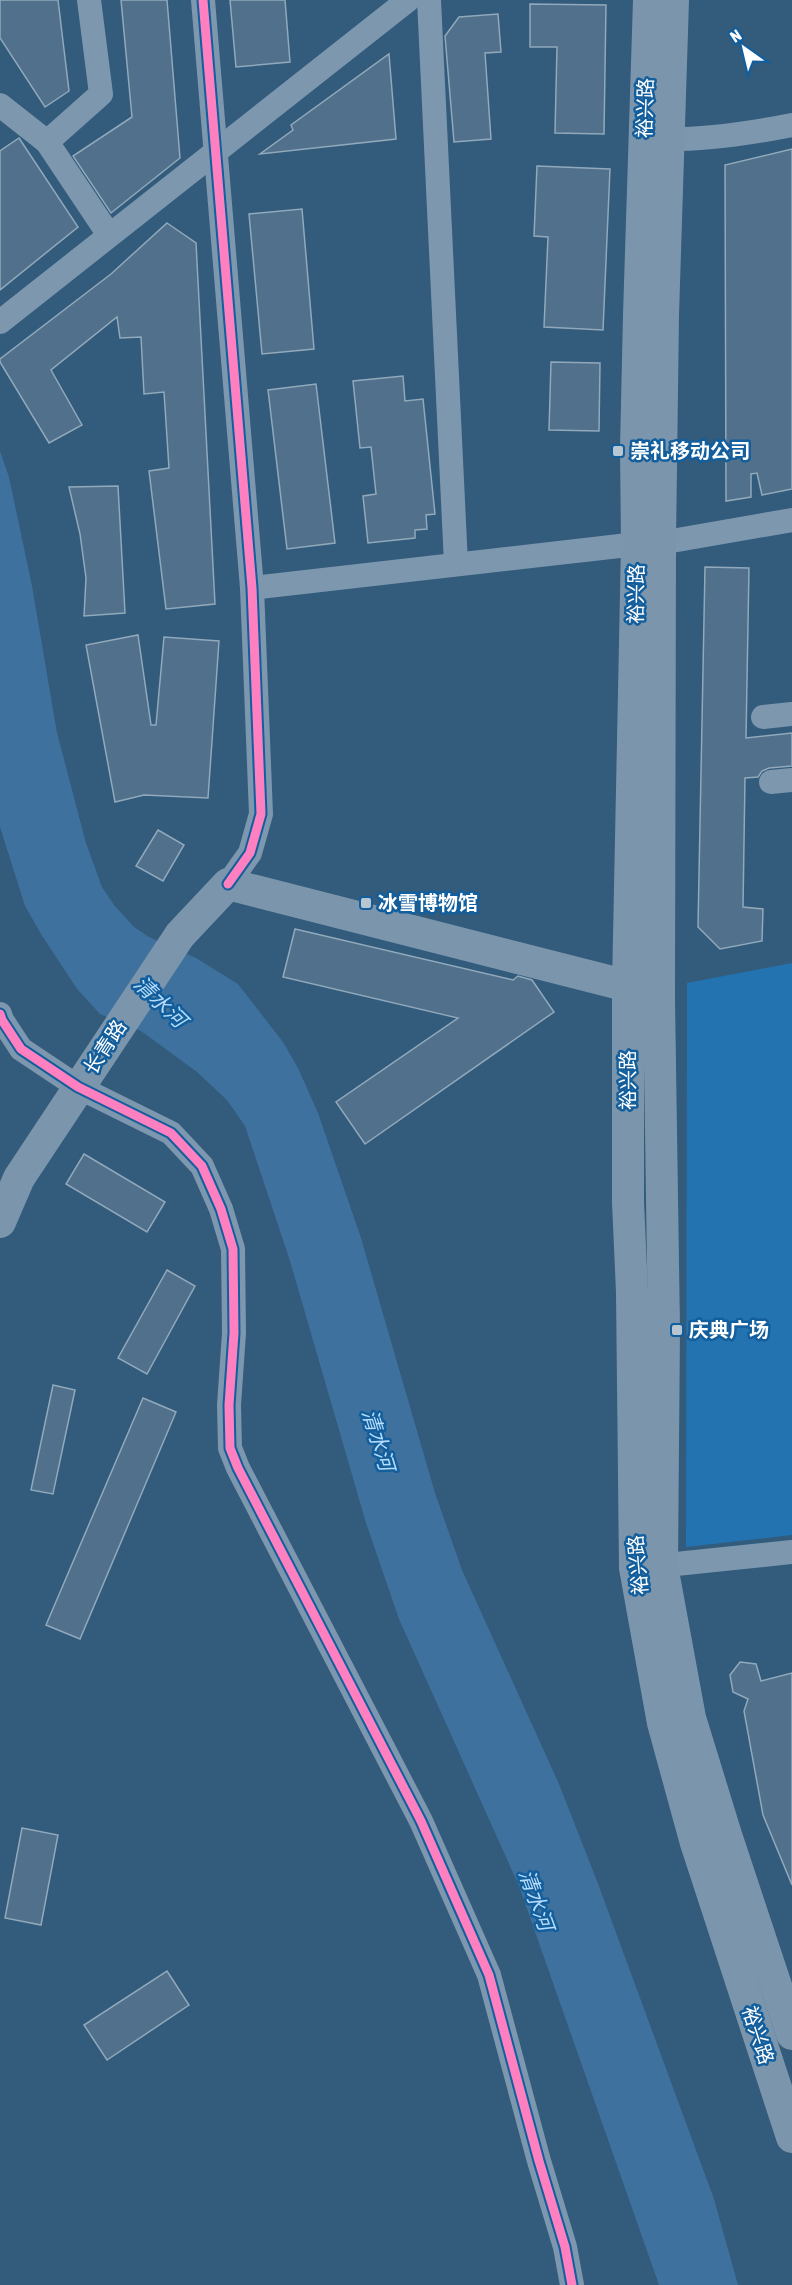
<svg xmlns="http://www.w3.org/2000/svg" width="792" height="2285" font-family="'Asap Condensed','Noto Sans SC',sans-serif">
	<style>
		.green { fill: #2473b1 }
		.water { fill: #3e719d }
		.building { fill: #50708b; stroke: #91a9bb; stroke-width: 1.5 }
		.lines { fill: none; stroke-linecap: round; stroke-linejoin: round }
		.minor { stroke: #7d97af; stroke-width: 24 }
		.major { stroke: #7b96ac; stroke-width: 32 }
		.cycleway-casing { stroke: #135e9c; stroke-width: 13 }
		.cycleway { stroke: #ff80c0; stroke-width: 9 }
		.poi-dot { fill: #b7c6d1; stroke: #135e9c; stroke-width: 2 }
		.labels { text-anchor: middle; stroke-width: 5; stroke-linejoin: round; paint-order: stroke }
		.street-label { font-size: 20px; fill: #fff; stroke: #135e9c }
		.poi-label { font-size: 20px; font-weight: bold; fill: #fff; stroke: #135e9c; text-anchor: start }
		.water-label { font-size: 21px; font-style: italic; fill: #b5dcfa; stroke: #135e9c }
	</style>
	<rect width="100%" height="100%" fill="#325b7c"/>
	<!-- green -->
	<polygon class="green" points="792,963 792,1535 686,1547 687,983"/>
	<!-- water -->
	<polygon class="water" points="0,451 9,477 32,586 57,733 86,843 102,887 114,905 134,927 149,937 196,958 238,984 283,1042 298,1068 318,1113 361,1238 435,1493 462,1570 559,1784 597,1881 714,2199 738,2285 659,2285 519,1886 399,1619 366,1523 290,1261 245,1126 227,1100 197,1072 141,1031 100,1014 77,989 41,934 25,906 0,827"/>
	<!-- building -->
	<g class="building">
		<polygon points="0,0 58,0 69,91 45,107 0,38"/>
		<polygon points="121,0 167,0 180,158 111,213 73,156 132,117"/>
		<polygon points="230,0 285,0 290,62 236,67"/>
		<polygon points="530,4 606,5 604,134 555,133 557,47 530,47"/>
		<polygon points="498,14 501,52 485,53 491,139 454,142 445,36 459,17"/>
		<polygon points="389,54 396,139 260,154 293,130 291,125"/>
		<polygon points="19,138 78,227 0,290 0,151"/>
		<polygon points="792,149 792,489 762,495 757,473 751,474 751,497 726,501 725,165"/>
		<polygon points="537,166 610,169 603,330 544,327 548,237 534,236"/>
		<polygon points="302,209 314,349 262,354 249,214"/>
		<polygon points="167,223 196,243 215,604 166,609 149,471 169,468 164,392 144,394 141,337 120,338 117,317 51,370 82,425 49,443 0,362 0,359 111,274"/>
		<polygon points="551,362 600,363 599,431 549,430"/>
		<polygon points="403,376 405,401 423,399 435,514 426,515 427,529 415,530 415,538 368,543 363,496 376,494 371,447 360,448 353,381"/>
		<polygon points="316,384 335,543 287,549 268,390"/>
		<polygon points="118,486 125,613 84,616 86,578 80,534 69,487"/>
		<polygon points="705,567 749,568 746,738 792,733 792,766 769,768 762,771 758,777 745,778 743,907 763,909 762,941 720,949 698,927"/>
		<polygon points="138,635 151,725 156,725 164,637 219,641 208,798 144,795 115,802 86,645"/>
		<polygon points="158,830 184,845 163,881 136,866"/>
		<polygon points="295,929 513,980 518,976 532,980 554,1012 365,1144 336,1102 458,1018 283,977"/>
		<polygon points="84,1154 165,1202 147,1232 66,1184"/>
		<polygon points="167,1270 195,1286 147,1374 118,1358"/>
		<polygon points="53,1385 75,1390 53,1494 31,1490"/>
		<polygon points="143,1398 176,1412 80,1639 46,1625"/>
		<polygon points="740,1662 756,1664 761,1681 792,1673 792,1885 763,1815 744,1711 748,1699 733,1692 730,1675"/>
		<polygon points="22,1828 58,1835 41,1925 5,1918"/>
		<polygon points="167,1971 189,2005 107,2060 84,2025"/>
	</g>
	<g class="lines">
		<!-- minor -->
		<g class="minor">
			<polyline points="89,0 101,94 47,142 109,235"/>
			<polyline points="203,0 252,588 261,814 250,853 228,884"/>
			<polyline points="429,0 456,564"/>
			<polyline points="0,105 47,142"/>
			<path d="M653,139C699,141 747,134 792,125"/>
			<polyline points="0,322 408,0"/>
			<polyline points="252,588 637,544 660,543 792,520"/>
			<polyline points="763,717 792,714"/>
			<polyline points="771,782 792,780"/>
			<polyline points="0,1014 2,1020 21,1049 78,1087 171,1133 202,1166 221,1209 233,1249 234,1333 229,1405 230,1448 238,1468 421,1821 489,1975 539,2161 565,2247 572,2285"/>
			<polyline points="647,1567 792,1552"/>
		</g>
		<!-- major -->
		<g class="major">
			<polyline points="649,0 639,315 636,449 637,544 628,986 628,1202 632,1292 635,1568 663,1723 696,1843 792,2137"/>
			<polyline points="673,0 663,315 660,543 659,999 664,1329 662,1566 690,1718 726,1835 792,2034"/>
			<polyline points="0,1222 19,1178 180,935 228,884 628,986"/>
		</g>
		<defs>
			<g id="cycleway">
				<polyline points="203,0 252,588 261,814 250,853 228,884"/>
				<polyline points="0,1014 2,1020 21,1049 78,1087 171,1133 202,1166 221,1209 233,1249 234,1333 229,1405 230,1448 238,1468 421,1821 489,1975 539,2161 565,2247 572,2285"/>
			</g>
		</defs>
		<!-- cycleway casing -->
		<use href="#cycleway" class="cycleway-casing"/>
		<!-- cycleway -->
		<use href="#cycleway" class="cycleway"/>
	</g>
	<!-- markers -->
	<g class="poi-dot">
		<rect x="612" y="445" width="12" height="12" rx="3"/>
		<rect x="360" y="897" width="12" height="12" rx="3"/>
		<rect x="671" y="1324" width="12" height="12" rx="3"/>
	</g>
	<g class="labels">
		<!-- street labels -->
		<g class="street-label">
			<text transform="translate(645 108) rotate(-88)" y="7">裕兴路</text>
			<text transform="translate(636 594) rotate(-89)" y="7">裕兴路</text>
			<text transform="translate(105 1047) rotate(-57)" y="7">长青路</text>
			<text transform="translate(628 1080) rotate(-90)" y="7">裕兴路</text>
			<text transform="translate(638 1565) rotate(-95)" y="7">裕兴路</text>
			<text transform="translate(758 2035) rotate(72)" y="7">裕兴路</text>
		</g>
		<!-- poi labels -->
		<g class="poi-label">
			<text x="630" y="458">崇礼移动公司</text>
			<text x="378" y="910">冰雪博物馆</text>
			<text x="689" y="1337">庆典广场</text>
		</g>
		<!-- water labels -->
		<g class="water-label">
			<text transform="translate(160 1002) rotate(44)" y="7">清水河</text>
			<text transform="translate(378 1440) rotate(73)" y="7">清水河</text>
			<text transform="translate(536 1900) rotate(70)" y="7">清水河</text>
		</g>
	</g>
	<!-- north arrow -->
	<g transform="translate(744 48) rotate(326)" stroke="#135e9c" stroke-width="4.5" paint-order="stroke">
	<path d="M0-4.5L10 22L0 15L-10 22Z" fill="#ffffff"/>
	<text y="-9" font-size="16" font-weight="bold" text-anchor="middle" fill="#ffffff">N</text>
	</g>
</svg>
